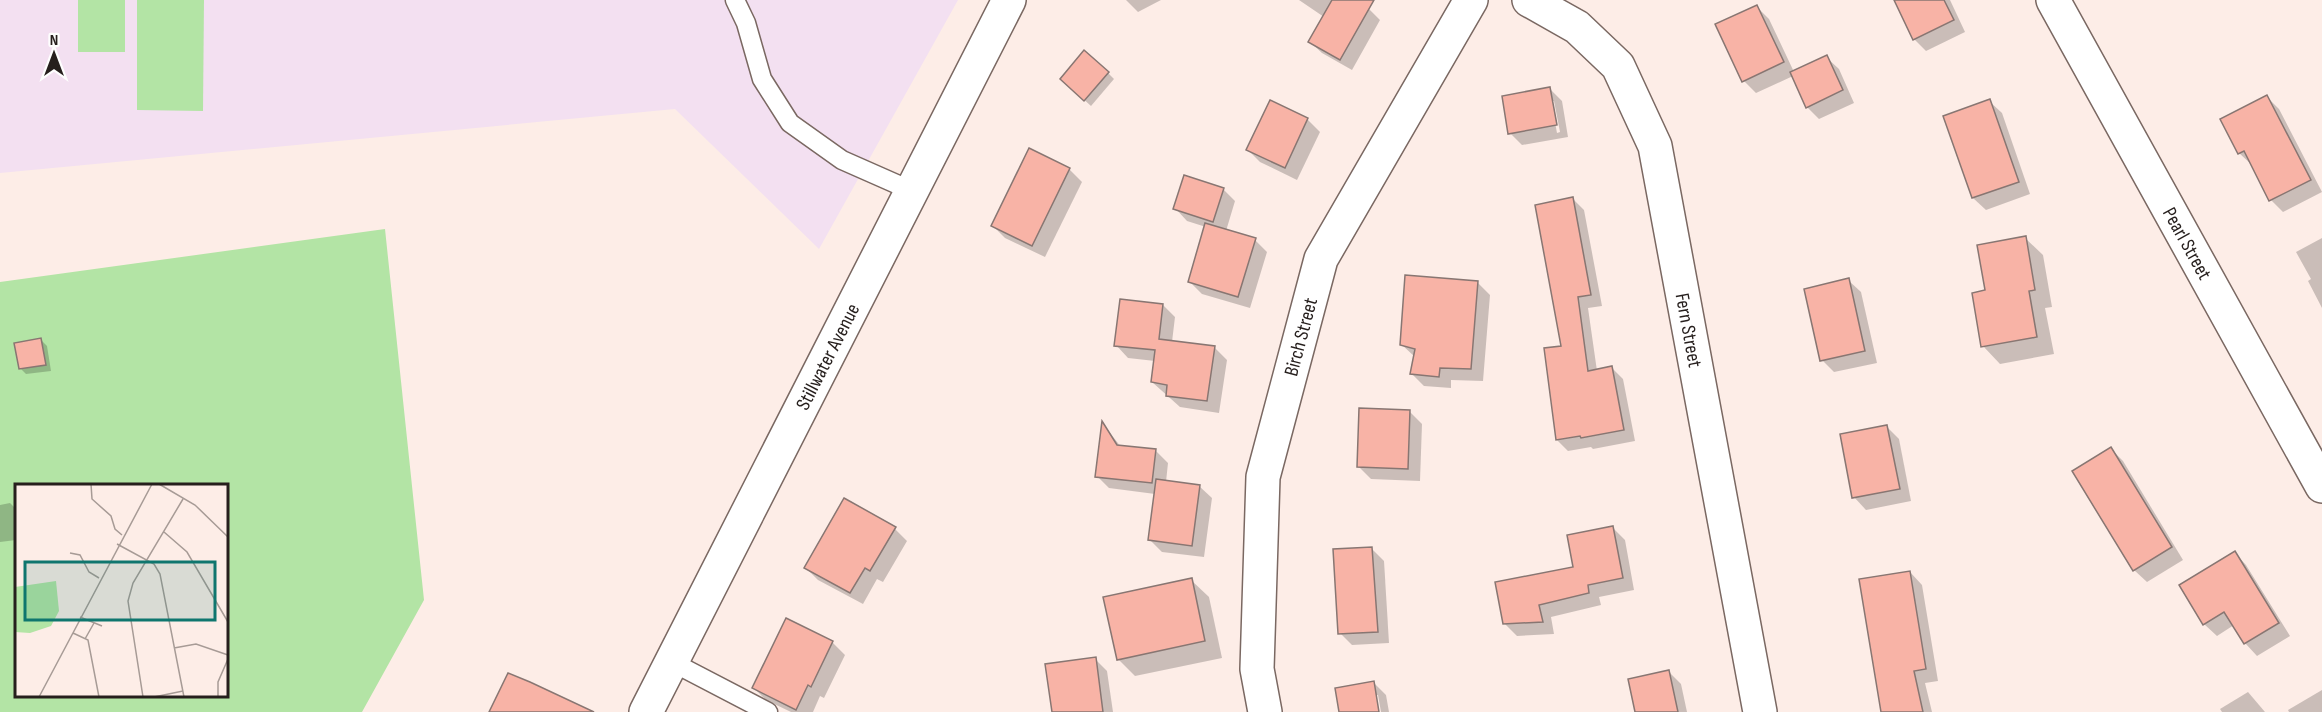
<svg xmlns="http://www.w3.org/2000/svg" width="2322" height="712" font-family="'Sofia Sans Condensed',sans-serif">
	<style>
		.medical { fill: #f3e0f1 }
		.green { fill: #b3e4a5; fill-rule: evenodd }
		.shadow { fill: #0003; fill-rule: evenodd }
		.building { fill: #f8b3a6; stroke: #887672; stroke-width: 1.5 }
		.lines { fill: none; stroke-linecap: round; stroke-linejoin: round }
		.service-casing { stroke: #7a6862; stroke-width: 21 }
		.minor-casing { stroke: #7a6862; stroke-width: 36 }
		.secondary-casing { stroke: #7a6862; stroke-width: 36 }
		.service { stroke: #fff; stroke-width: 18 }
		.minor { stroke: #fff; stroke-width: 33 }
		.secondary { stroke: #fff; stroke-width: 33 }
		.labels { text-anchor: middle; stroke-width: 4.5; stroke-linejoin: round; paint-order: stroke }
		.street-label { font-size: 20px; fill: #261f1d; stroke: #fefefe }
		.inset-road { fill: none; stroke: #a79b96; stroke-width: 1.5 }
		.view { fill: #0f766e; fill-opacity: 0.15; stroke: #0f766e; stroke-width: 3 }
		.inset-edge { fill: none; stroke: #261f1d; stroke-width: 3 }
	</style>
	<rect width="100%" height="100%" fill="#fdede7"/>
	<!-- medical -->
	<polygon class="medical" points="0,0 958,0 819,249 675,109 0,173"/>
	<!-- green -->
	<g class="green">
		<rect x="78" y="0" width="47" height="52"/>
		<polygon points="137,0 204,0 203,111 137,110"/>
		<path d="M385,229L424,600L362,712H0V282ZM16,486H226V696H16Z"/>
	</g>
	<!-- shadow -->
	<g class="shadow">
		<polygon points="1126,0 1161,0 1138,12"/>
		<polygon points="1299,0 1353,0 1369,9 1380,20 1352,70 1322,53 1310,42 1324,17"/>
		<polygon points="1895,0 1950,0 1965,32 1926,51 1914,39"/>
		<polygon points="1757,7 1769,19 1794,72 1826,57 1839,69 1854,103 1819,119 1807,107 1793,76 1756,93 1744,81"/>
		<polygon points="1108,73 1114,79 1091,106 1068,85"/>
		<path d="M1550,89L1562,101L1568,137L1522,145L1510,133ZM1551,101H1554L1560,132L1557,133Z"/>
		<polygon points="2267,97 2279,109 2322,192 2283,212 2271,200 2252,165 2239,153"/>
		<polygon points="1989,101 2002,113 2030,194 1986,210 1973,198 1945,117"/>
		<polygon points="1271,102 1307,119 1320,132 1297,180 1260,162 1248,150"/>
		<polygon points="1030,150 1070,170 1082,182 1045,257 1005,238 993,226"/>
		<polygon points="1223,189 1235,201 1226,231 1255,240 1267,252 1250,308 1202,294 1189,281 1206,227 1187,221 1175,208"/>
		<polygon points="1573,199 1584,210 1602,306 1588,308 1597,371 1612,368 1623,379 1635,441 1593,449 1591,447 1568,451 1557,440"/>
		<polygon points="2025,238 2043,255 2052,307 2045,308 2054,354 2000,364 1983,346 1987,291"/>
		<polygon points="2322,238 2322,308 2308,281 2311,279 2296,252"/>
		<polygon points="1848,280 1861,292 1877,363 1834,372 1822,360"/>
		<polygon points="1478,283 1490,295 1483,381 1451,380 1451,388 1424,386 1412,374 1415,357 1401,344"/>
		<polygon points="1163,305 1175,317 1172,342 1215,348 1227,360 1219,413 1180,407 1152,382 1155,361 1128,358 1116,345"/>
		<polygon points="41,340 47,346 51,371 26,374 20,368"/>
		<polygon points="1410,412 1422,424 1420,481 1371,479 1359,467"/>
		<polygon points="1103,424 1121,447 1156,451 1168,463 1166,482 1199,486 1212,498 1204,557 1162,552 1150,540 1155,494 1109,488 1097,476"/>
		<polygon points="1887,427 1899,439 1911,501 1866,510 1854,497"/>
		<polygon points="2111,449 2123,461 2183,560 2147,582 2134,570"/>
		<polygon points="845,500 895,529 907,541 883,582 877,579 863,604 818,580 806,568"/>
		<polygon points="10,503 16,509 16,540 0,542 0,505"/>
		<polygon points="1612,527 1625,540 1634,590 1599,597 1601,605 1551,617 1554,634 1517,636 1504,623 1575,568"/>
		<polygon points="1372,549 1384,561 1389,643 1352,645 1340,633"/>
		<polygon points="2234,552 2246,565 2290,636 2257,656 2245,643 2234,625 2217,636 2204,624"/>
		<polygon points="1910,572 1922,585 1938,681 1925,683 1932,712 1882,712"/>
		<polygon points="1191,580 1209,597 1222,658 1135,676 1118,659"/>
		<polygon points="787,620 833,643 845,655 824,698 820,696 813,712 791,712 766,700 754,688"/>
		<polygon points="1095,659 1107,671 1113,712 1053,712"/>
		<polygon points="1668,671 1681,684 1687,712 1637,712"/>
		<polygon points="1374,683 1386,695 1389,712 1381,712 1378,695 1375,695 1378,712 1340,712"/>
		<polygon points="2322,690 2322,712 2289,712 2288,710"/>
		<polygon points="2248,692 2265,712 2222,712 2220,709"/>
	</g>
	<!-- building -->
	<g class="building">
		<polygon points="1332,0 1374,0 1340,60 1308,42"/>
		<polygon points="1894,0 1944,0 1954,20 1913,40"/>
		<polygon points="1757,5 1784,62 1742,82 1715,24"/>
		<polygon points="1084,50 1109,72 1084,101 1060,79"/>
		<polygon points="1827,55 1843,90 1806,108 1790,72"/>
		<polygon points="1550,87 1557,125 1508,134 1502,96"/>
		<polygon points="2267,95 2311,180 2269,201 2244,151 2238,154 2220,119"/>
		<polygon points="1990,99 2019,182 1972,198 1943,116"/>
		<polygon points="1270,100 1308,118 1285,168 1246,150"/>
		<polygon points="1029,148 1070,168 1032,246 991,226"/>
		<polygon points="1184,175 1224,188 1213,222 1173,209"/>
		<polygon points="1573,197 1591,295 1578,297 1588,371 1612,366 1624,430 1581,438 1580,436 1556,440 1544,348 1561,346 1535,205"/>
		<polygon points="1205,223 1256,238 1238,297 1188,282"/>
		<polygon points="2026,236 2035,290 2029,291 2037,337 1981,347 1972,293 1985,290 1977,245"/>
		<polygon points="1405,275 1478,281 1471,369 1440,368 1439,377 1410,374 1415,349 1400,345"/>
		<polygon points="1849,278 1865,351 1820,361 1804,289"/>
		<polygon points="1120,299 1163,304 1159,339 1215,346 1207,401 1166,396 1167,385 1151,382 1155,350 1114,346"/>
		<polygon points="41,338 46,365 19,369 14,343"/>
		<polygon points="1359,408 1410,410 1408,469 1357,467"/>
		<polygon points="1102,421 1117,445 1156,449 1152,483 1095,477"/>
		<polygon points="1887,425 1900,489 1852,498 1840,434"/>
		<polygon points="2111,447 2172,547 2133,571 2072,471"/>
		<polygon points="1156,479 1200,485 1192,546 1148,540"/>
		<polygon points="844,498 896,527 870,571 865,568 850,593 804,568"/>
		<polygon points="1613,526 1623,578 1588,585 1589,593 1539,605 1543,622 1503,624 1495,582 1573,567 1567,535"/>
		<polygon points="1372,547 1378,632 1338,634 1333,549"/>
		<polygon points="2235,551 2279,623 2244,644 2224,612 2203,625 2179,585"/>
		<polygon points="1910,571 1926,669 1914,671 1923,712 1881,712 1859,579"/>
		<polygon points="1192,578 1205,641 1117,660 1103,597"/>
		<polygon points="786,618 833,641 811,687 808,685 796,710 752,688"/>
		<polygon points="1096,657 1103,712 1052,712 1045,664"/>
		<polygon points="1669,670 1678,712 1635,712 1628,679"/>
		<polygon points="508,673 530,682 594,712 489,712"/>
		<polygon points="1374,681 1379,712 1339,712 1335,688"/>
	</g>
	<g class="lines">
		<defs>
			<g id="service">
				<polyline points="735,0 746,23 762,79 790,123 842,160 910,190"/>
				<polyline points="672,662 768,712"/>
			</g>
			<g id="minor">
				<path id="s1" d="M1529,0L1577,27L1618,66L1655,146L1760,712"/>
				<path id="s2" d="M2053,0L2322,486"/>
				<path id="s3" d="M1265,712L1257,669L1263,477L1321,259L1471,0"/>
			</g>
			<g id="secondary">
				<path id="s4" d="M646,712L1009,0"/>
			</g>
		</defs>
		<!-- service casing -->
		<use href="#service" class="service-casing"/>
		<!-- minor casing -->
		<use href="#minor" class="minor-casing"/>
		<!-- secondary casing -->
		<use href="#secondary" class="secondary-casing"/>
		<!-- service -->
		<use href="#service" class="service"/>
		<!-- minor -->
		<use href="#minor" class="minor"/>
		<!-- secondary -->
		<use href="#secondary" class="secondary"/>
	</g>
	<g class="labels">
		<!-- street labels -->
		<g class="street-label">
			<text dy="7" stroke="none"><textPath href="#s2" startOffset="278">Pearl Street</textPath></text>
			<text dy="7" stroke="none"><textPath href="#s1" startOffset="387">Fern Street</textPath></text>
			<text dy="7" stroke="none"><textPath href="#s3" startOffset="381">Birch Street</textPath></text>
			<text dy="7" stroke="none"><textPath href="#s4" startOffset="399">Stillwater Avenue</textPath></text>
		</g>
	</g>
	<!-- overview -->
	<g transform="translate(15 484)">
		<rect width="213" height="213" fill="#fdede7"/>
		<path d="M41,97L44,127L36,142L15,149L0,148V103Z" fill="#b3e4a5"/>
		<path class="inset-road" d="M76,0L77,15L96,32L100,45L107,51M144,0L180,21L213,53M149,48L172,68L213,138M102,60L139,80L145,90L169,213M55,69L65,71L74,88L84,94M65,133L87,142M58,149L73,156L84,213M70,155L79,139M159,164L181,160L213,171M24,213L137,0M128,213L113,117L118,99L168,15M139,213L168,207M203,213V198L213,175"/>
		<path class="view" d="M10,78H200V136H10Z"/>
		<rect width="213" height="213" class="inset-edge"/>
	</g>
	<!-- north arrow -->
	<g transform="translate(54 54)" stroke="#fefefe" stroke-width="4.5" paint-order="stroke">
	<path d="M0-4.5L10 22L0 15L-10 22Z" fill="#261f1d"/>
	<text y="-9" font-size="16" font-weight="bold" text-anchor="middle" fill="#261f1d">N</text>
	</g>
</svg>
